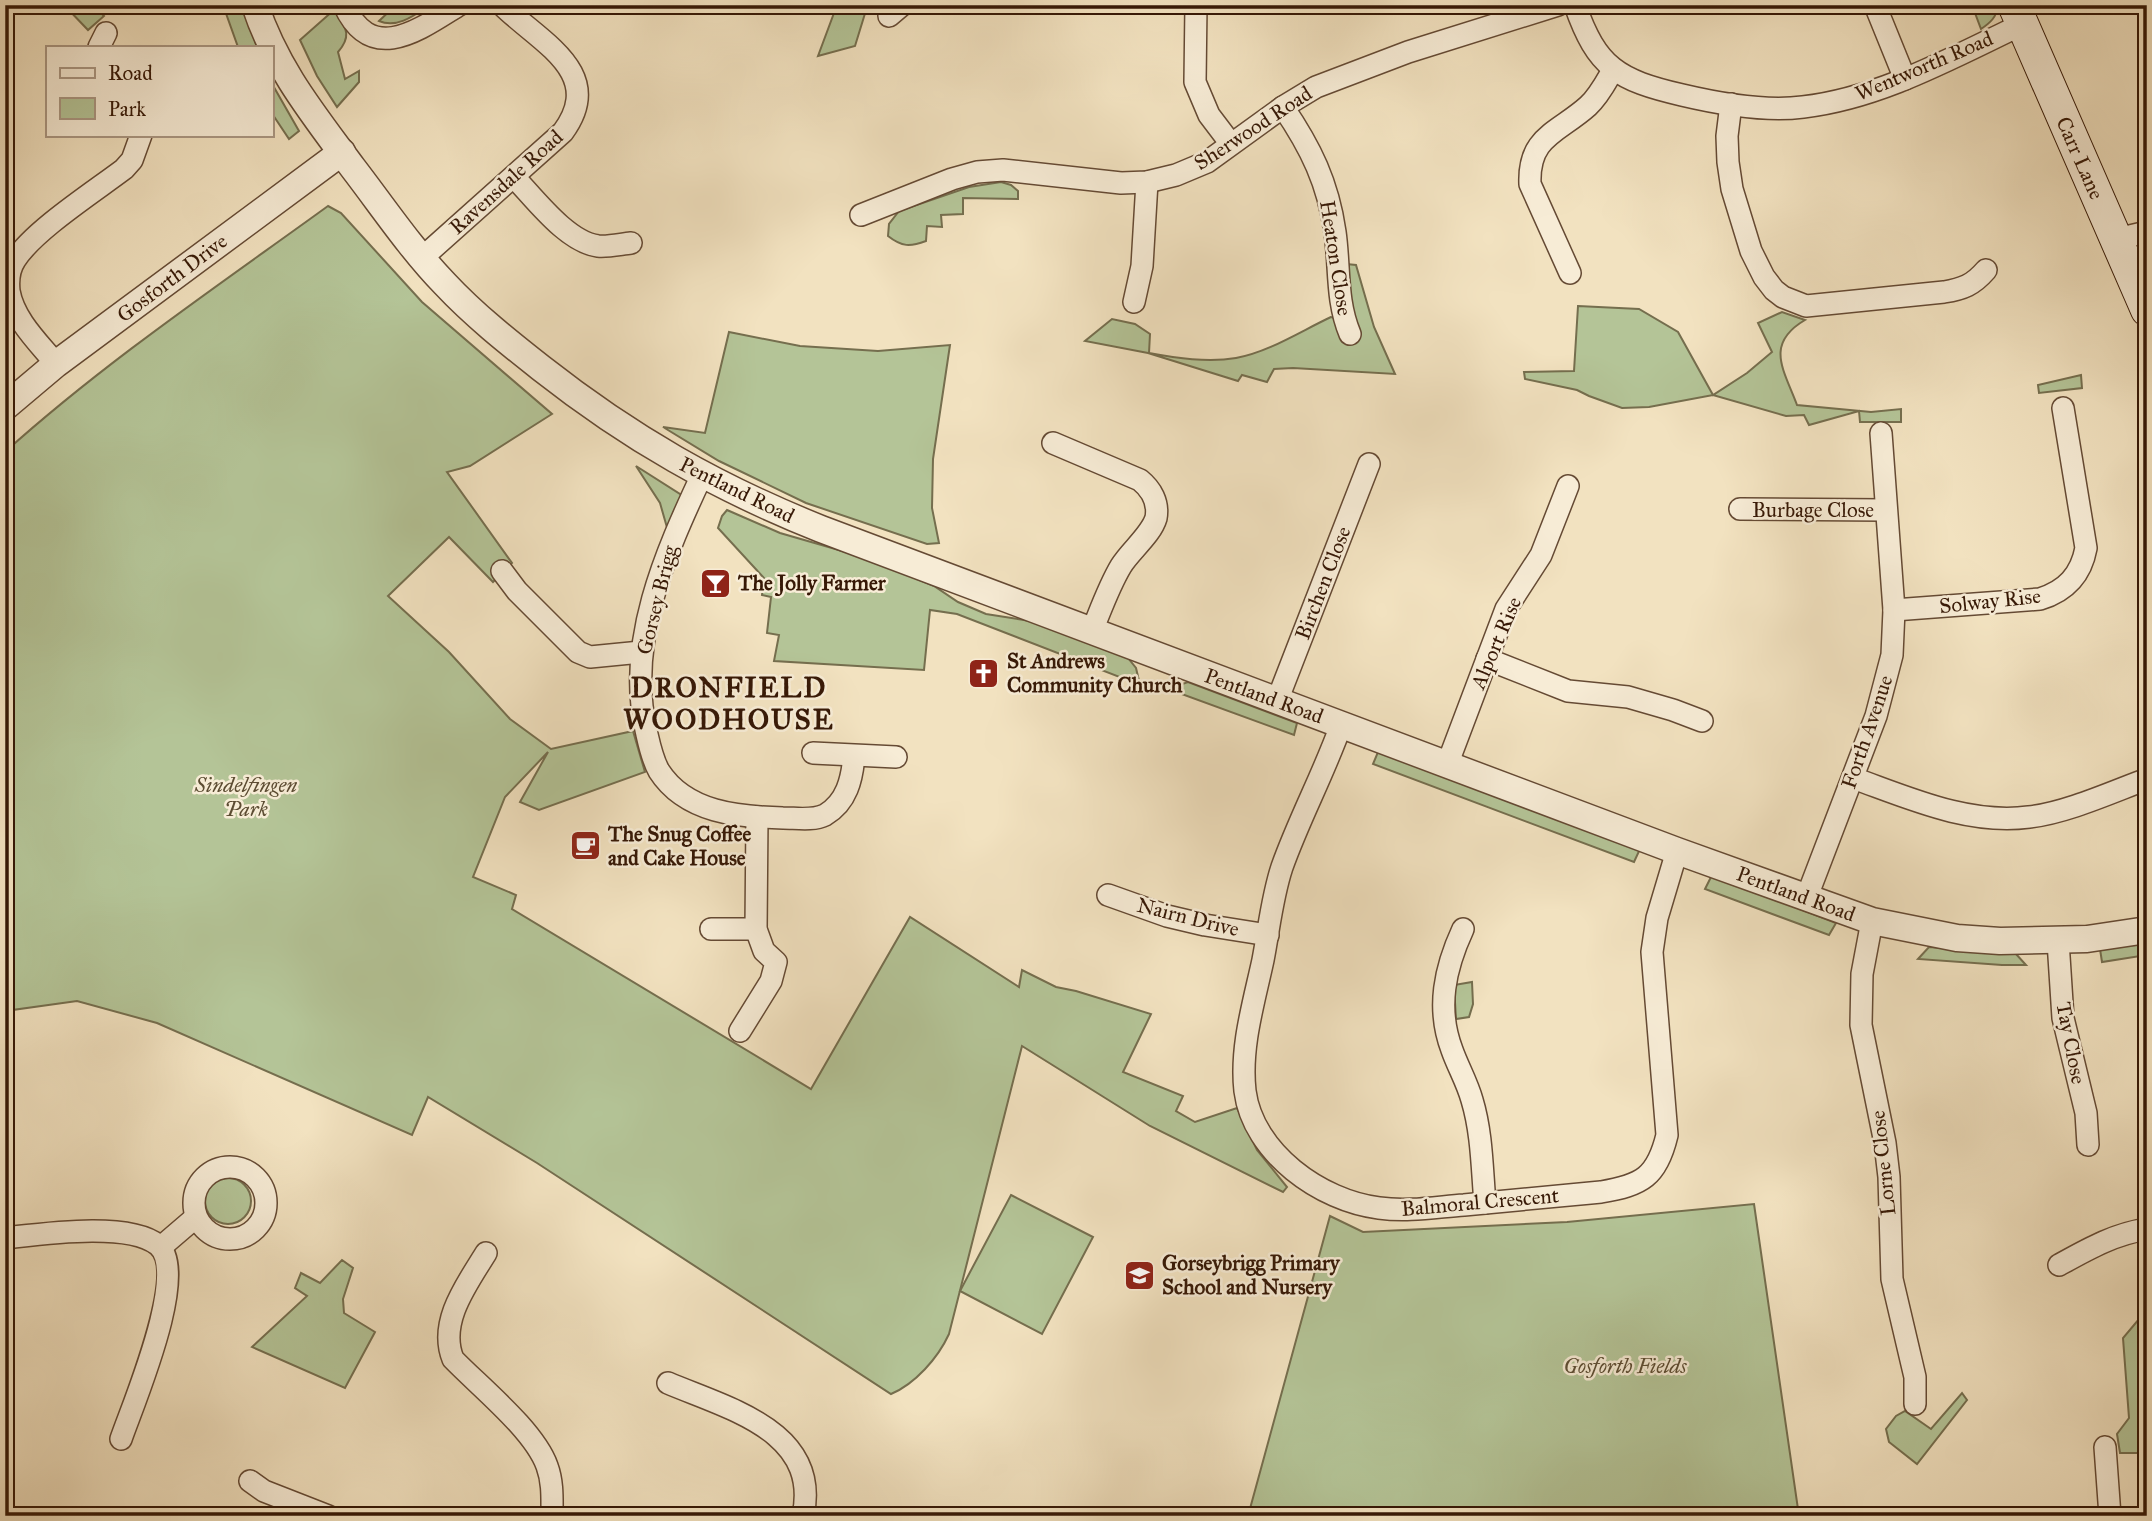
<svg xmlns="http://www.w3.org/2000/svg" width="2152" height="1521" font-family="'IM FELL Great Primer',serif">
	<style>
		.green { fill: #b4c497; stroke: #756e4e; stroke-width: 2 }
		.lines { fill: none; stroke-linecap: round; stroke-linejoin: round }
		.minor-casing { stroke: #654a34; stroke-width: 24 }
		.tertiary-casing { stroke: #654a34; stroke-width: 29 }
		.secondary-casing { stroke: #361806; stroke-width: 34 }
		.minor { stroke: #f7ecd6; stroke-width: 21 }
		.tertiary { stroke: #f7ecd6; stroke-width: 26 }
		.secondary { stroke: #f7ecd6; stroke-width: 32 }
		.labels { text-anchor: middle; stroke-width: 5; stroke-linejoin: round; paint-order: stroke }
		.street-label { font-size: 21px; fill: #361806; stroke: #f7ecd6 }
		.poi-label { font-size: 21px; font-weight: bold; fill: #361806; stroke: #f7ecd6; text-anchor: start }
		.park-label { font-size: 21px; font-style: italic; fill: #5c4c32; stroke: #f7ecd6 }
		.district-label { font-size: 28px; font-weight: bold; letter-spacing: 2px; fill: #361806; stroke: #f7ecd6 }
	</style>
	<rect width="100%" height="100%" fill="#f2e2c0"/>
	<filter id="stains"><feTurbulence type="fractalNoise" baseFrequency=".00286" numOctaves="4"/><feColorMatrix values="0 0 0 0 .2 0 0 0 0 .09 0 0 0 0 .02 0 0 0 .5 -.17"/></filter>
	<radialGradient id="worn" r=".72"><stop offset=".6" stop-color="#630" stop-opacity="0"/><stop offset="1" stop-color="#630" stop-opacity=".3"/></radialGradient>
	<!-- green -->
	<g class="green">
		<polygon points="64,5 94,5 104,16 88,30"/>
		<polygon points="223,5 243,5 257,47 238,47"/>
		<path d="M396,5H430C415,15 397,29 379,21Z"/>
		<polygon points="837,5 867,7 855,46 818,56"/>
		<path d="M1972,5H1998C1997,17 1990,23 1981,29Z"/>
		<path d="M335,9C345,27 353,35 338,52L345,79L359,71V82L337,107L317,76L300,40Z"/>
		<polygon points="271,82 299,131 289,139 271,112"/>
		<path d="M1001,182L1011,185L1018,191V199L963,198V214L941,215L942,227L927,226L926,241C910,247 902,247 888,236L889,224L899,211L969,187Z"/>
		<path d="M328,206L341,213L422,302L552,414L470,466L447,472L512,563L493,582L449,537L388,596L449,652L510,719L551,749L633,731L645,772L539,810L520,802L548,752L505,797L473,877L516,895L512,909L811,1089L910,917L1019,987L1022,970L1056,987L1076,991L1151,1014L1123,1072L1183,1096L1176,1111L1195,1122L1237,1108L1257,1150L1287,1187L1283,1192L1150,1126L1022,1046L949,1334C938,1358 915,1384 891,1394L537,1163L428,1097L412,1135L157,1023L77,1001L5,1011V452C105,362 219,285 328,206Z"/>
		<path d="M1346,264L1356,265L1374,327L1395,374L1293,368L1274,369L1267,382L1242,375L1238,381L1148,353L1085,341L1112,319L1135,324L1150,334L1149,353C1176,358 1208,363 1236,358C1269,352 1301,331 1331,317L1352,323Z"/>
		<path d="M1578,306L1639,309L1678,332L1713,395L1747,373L1772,352L1758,323L1782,312L1805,320C1764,344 1784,370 1797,405L1871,412L1901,409V422H1860L1859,411L1809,425L1804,415L1786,416L1713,395L1649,407L1622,408L1589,396L1577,390L1525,379L1524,372L1574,371Z"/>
		<polygon points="729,332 800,346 878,351 950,345 933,459 932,508 939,543 927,544 806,503 719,461 663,427 705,433"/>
		<polygon points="2081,375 2082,388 2039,393 2038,385"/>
		<polygon points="636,466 683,496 668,531 660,503"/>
		<polygon points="727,510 780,533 870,559 934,586 958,602 986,614 1030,621 1128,658 1136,668 1140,685 957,614 930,610 924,670 774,661 779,635 767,633 771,597 762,595 764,578 718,528 722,516"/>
		<polygon points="1188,682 1297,723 1294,735 1168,689"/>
		<polygon points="1378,752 1640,849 1634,862 1373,764"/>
		<polygon points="1712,875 1836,923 1829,935 1705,889"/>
		<polygon points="2147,942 2147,955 2102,962 2100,949"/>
		<polygon points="1929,947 2016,954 2026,965 2002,965 1918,959"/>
		<polygon points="1472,982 1473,1004 1469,1017 1456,1019 1454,985"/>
		<circle cx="228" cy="1201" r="23"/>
		<polygon points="1011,1195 1093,1237 1042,1334 960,1291"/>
		<polygon points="1754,1204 1799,1516 1248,1516 1330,1216 1363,1232 1567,1222"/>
		<polygon points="342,1260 353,1268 343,1299 344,1313 375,1332 345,1388 252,1347 307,1296 295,1288 301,1273 320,1283"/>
		<polygon points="2139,1319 2147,1319 2146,1481 2145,1453 2120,1453 2117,1434 2129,1418 2123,1338"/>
		<polygon points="1962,1393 1967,1400 1917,1464 1889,1442 1886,1429 1896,1416 1905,1411 1931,1429"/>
	</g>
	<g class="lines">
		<defs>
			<g id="minor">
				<path d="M344,5C372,66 420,29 459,5"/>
				<polyline points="1196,5 1195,82 1209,115 1231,144"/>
				<path d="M1575,5C1597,68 1618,80 1682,95C1720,104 1764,112 1803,107C1881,98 1953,57 2023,24"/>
				<polyline points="1875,5 1905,79"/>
				<polyline points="889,16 902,5"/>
				<polyline points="99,47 106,33"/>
				<path d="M1731,104L1727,136L1728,162L1732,189L1751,251L1764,277L1774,290L1783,297L1806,306L1944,292C1963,289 1973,285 1986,270"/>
				<path d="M1283,107C1311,148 1328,183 1335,232C1340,267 1336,301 1350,334"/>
				<path d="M514,177C535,199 567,242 598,246C608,247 621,244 631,243"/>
				<polyline points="861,215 952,179 977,172 1003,170 1121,183 1147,182 1176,175 1207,162 1283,107 1316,87 1408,52 1558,5"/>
				<polyline points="2117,239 2147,232"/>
				<path d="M422,258L563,132C607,72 539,42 502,5"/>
				<path d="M1570,273L1530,184C1528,136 1558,133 1588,106C1599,96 1606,82 1613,70"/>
				<polyline points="1134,302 1142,266 1147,182"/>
				<path d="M56,364C39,343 14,320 9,291C8,281 9,269 15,260C33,231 95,191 124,169L132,160L141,135"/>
				<path d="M1053,443L1140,480C1151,489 1159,502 1156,518C1151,535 1130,551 1121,566C1109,586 1101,609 1092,631"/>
				<path d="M702,475C665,554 626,642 646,730C649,743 652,759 659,771C686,813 739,817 783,818C796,818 813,821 825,815C847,802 852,779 854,756"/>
				<polyline points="1740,509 1885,510"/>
				<polyline points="502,571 517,591 578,652 590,657 641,652"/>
				<path d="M1894,610L2040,599C2066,591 2081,575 2086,548L2063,408"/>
				<polyline points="1487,659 1568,691 1628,697 1673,710 1702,721"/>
				<polyline points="1277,701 1369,464"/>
				<path d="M1341,725C1324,773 1299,819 1282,867C1272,897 1269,929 1263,960C1254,1002 1240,1047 1245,1091C1253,1153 1321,1201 1379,1208C1408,1212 1436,1207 1464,1205C1509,1201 1555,1196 1601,1192C1642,1185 1657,1177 1667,1135L1652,952L1657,918L1677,851"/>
				<polyline points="813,753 896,757"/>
				<polyline points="1447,765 1506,609 1541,555 1568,486"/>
				<path d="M1853,778C1909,798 1968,825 2029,817C2066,813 2112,792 2147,779"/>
				<polyline points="1108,895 1167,916 1205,925 1268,935"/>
				<polyline points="1806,899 1876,716 1892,655 1894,610 1881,433"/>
				<polyline points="1872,921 1862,974 1861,1025 1885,1143 1889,1177 1892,1279 1915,1377 1915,1404"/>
				<polyline points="711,929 756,929"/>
				<path d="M1463,929C1445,968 1436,1008 1452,1050C1458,1067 1467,1082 1472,1100C1482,1133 1482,1169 1485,1203"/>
				<polyline points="2058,941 2063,1018 2086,1113 2088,1145"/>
				<polyline points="740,1031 771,981 776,962 764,951 756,929 757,817"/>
				<circle cx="230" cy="1203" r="36"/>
				<path d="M5,1238C41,1234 129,1221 158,1245C190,1272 133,1404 121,1439"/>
				<polyline points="161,1247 196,1217"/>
				<path d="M486,1253C467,1284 438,1322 453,1359C480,1387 534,1430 547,1466C553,1482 552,1499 552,1516"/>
				<path d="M2059,1265C2088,1249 2114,1234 2147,1229"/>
				<path d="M668,1383C729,1409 821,1431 803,1516"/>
				<polyline points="2105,1447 2110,1516"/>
				<polyline points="250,1481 264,1491 328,1516"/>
			</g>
			<g id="tertiary">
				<path d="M255,5C276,69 314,115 353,168C383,207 411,249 445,284C474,315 508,342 541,368C630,438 716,487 821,529L1677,851L1872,921L1957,938L2000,941L2087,939L2147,930"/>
				<polyline points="5,407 56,364 342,152"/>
			</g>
			<polyline id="secondary" points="2014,5 2147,310"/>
		</defs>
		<!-- minor casing -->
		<use href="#minor" class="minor-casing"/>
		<!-- tertiary casing -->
		<use href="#tertiary" class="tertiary-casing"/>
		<!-- secondary casing -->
		<use href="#secondary" class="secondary-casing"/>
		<!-- minor -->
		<use href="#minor" class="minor"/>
		<!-- tertiary -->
		<use href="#tertiary" class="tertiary"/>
		<!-- secondary -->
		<use href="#secondary" class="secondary"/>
	</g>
	<!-- icons -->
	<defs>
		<symbol id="bar-square" viewBox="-11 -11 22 22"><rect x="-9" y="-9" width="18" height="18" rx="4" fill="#8f2418" stroke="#f7ecd6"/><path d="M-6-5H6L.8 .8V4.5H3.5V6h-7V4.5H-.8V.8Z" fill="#fff"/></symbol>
		<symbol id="church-square" viewBox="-11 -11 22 22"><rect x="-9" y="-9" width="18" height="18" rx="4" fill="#8f2418" stroke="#f7ecd6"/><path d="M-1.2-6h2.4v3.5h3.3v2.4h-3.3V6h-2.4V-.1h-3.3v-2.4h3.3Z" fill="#fff"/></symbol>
		<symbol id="cafe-square" viewBox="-11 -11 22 22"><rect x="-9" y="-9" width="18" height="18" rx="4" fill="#8f2418" stroke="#f7ecd6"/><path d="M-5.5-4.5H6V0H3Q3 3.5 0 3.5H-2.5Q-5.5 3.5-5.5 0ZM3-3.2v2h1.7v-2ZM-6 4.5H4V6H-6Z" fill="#fff"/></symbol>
		<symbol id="school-square" viewBox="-11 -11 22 22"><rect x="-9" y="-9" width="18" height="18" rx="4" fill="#8f2418" stroke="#f7ecd6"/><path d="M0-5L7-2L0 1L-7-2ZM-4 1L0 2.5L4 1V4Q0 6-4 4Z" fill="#fff"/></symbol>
	</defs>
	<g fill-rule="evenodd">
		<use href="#bar-square" x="698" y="566" width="35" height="35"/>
		<use href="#church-square" x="966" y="656" width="35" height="35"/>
		<use href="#cafe-square" x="568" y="828" width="35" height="35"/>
		<use href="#school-square" x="1122" y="1258" width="35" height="35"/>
	</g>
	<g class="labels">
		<!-- street labels -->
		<g class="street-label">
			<text transform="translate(1924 66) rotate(-23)" y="7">Wentworth Road</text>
			<text transform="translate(1253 128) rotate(-33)" y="7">Sherwood Road</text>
			<text transform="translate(2080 158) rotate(66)" y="7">Carr Lane</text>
			<text transform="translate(506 182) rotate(-42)" y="7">Ravensdale Road</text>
			<text transform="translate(1336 258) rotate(81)" y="7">Heaton Close</text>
			<text transform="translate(172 278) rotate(-37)" y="7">Gosforth Drive</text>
			<text transform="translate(737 490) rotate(26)" y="7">Pentland Road</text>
			<text x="1813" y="517">Burbage Close</text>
			<text transform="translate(1323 583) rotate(-69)" y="7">Birchen Close</text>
			<text transform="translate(657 600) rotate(-76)" y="7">Gorsey Brigg</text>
			<text transform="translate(1990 601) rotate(-6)" y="7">Solway Rise</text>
			<text transform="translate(1496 643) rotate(-67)" y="7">Alport Rise</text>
			<text transform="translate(1264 696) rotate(20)" y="7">Pentland Road</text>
			<text transform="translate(1867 732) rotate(-71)" y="7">Forth Avenue</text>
			<text transform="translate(1796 894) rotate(20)" y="7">Pentland Road</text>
			<text transform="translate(1188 917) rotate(14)" y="7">Nairn Drive</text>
			<text transform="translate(2071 1043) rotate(79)" y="7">Tay Close</text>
			<text transform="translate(1883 1163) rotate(-96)" y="7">Lorne Close</text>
			<text transform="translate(1480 1202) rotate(-5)" y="7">Balmoral Crescent</text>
		</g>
		<!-- poi labels -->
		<g class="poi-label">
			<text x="738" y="590">The Jolly Farmer</text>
			<text x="1007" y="668">St Andrews<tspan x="1007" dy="24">Community Church</tspan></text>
			<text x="608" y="841">The Snug Coffee<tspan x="608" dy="24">and Cake House</tspan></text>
			<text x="1162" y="1270">Gorseybrigg Primary<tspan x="1162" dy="24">School and Nursery</tspan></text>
		</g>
		<!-- park labels -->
		<g class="park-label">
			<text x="246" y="792">Sindelfingen<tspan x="246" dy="24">Park</tspan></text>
			<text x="1625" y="1373">Gosforth Fields</text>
		</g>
		<!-- district labels -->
		<g class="district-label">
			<text x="729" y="697">DRONFIELD<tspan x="729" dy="32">WOODHOUSE</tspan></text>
		</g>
	</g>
	<!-- margin -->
	<rect width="2152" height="1521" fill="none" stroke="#f2e2c0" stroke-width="28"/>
	<rect x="7" y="7" width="2138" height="1507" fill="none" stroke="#361806" stroke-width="3.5"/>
	<rect x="14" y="14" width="2124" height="1493" fill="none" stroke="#361806" stroke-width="2"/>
	<!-- legend -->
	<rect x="46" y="46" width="228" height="91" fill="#f7ecd6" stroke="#aa9783" stroke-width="2"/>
	<rect x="60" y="68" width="35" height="10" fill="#f7ecd6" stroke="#aa9783" stroke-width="2"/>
	<text x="108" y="80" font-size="21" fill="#361806">Road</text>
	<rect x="60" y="98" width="35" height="21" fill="#b4c497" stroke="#aa9783" stroke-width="2"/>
	<text x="108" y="116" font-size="21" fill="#361806">Park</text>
	<rect width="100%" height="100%" filter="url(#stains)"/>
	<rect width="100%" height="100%" fill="url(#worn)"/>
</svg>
